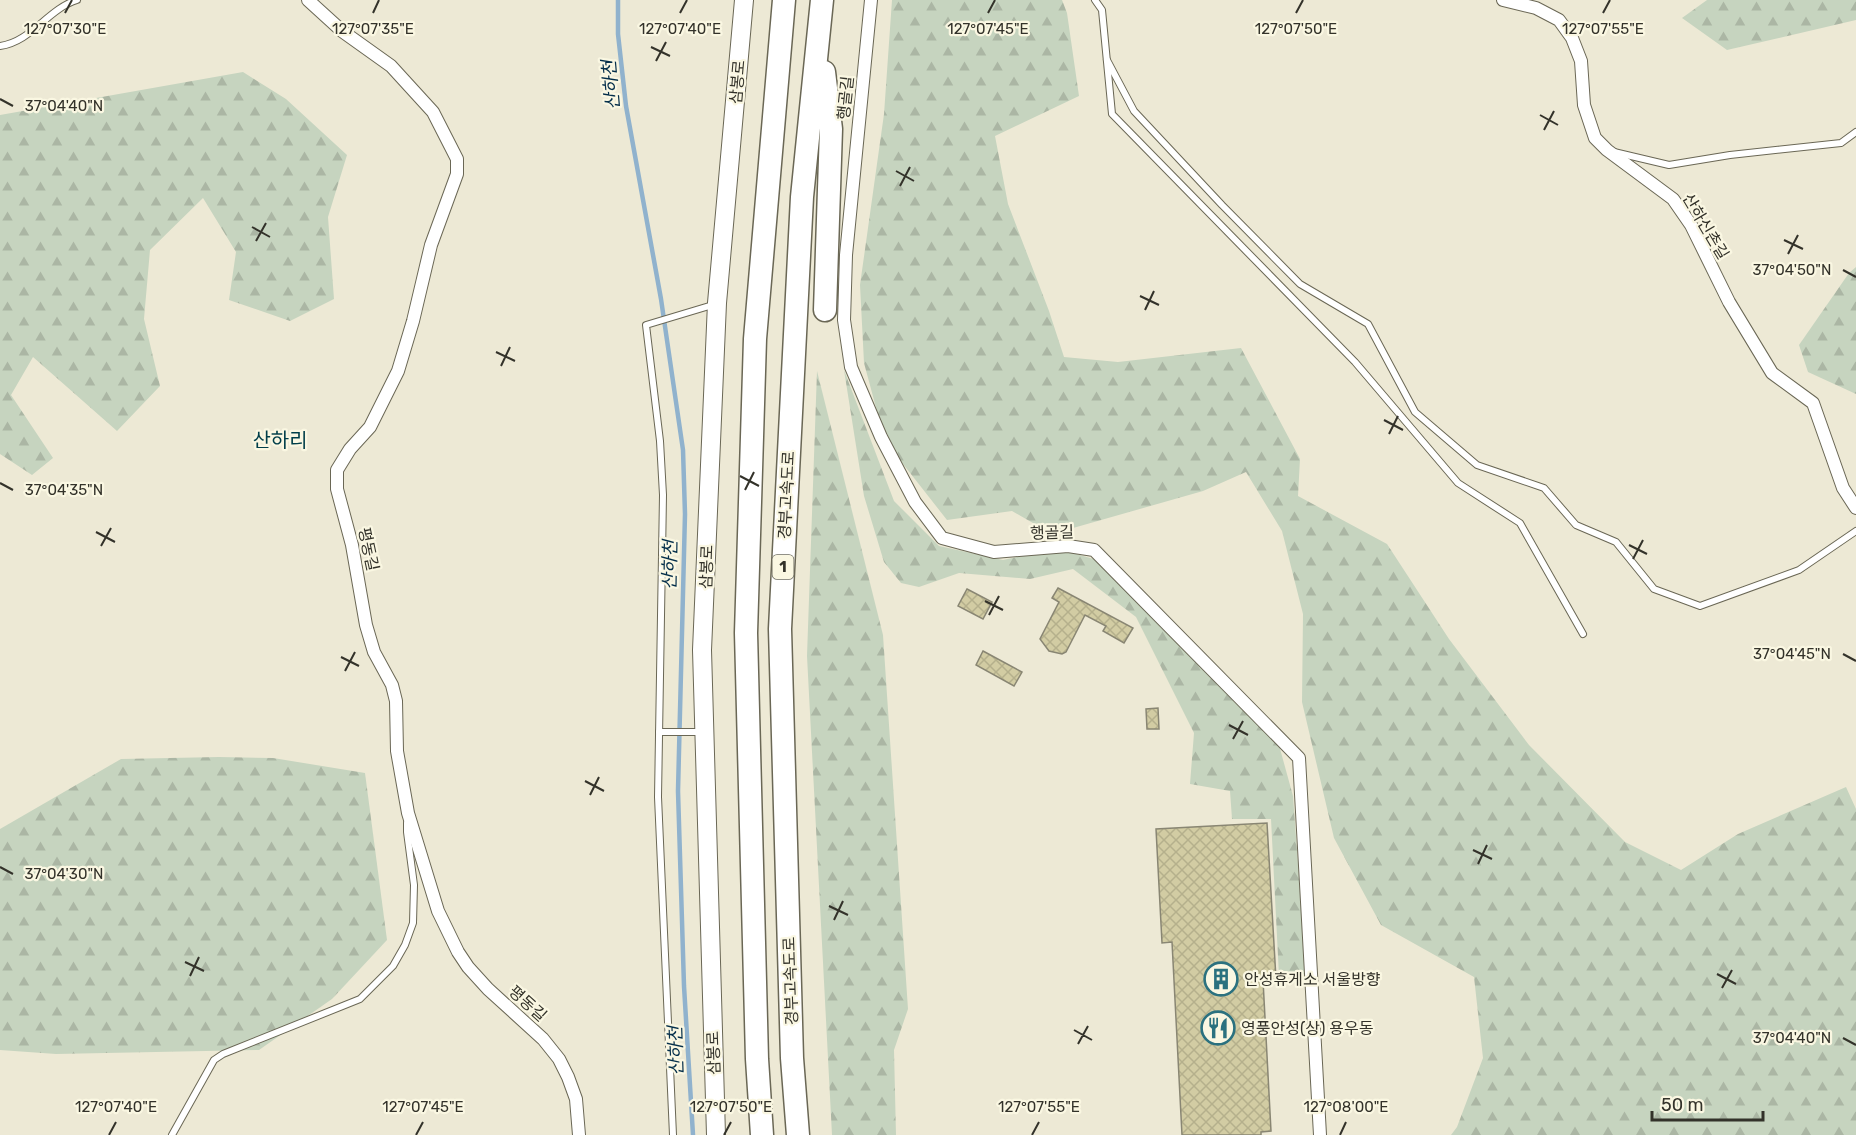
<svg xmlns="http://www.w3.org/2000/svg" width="1856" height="1135" font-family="Rubik,'Noto Sans KR',sans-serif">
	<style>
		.forest { fill: url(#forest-firs) }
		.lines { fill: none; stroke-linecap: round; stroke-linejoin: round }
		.stream { stroke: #90b2cd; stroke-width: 4.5 }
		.building { fill: url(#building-cross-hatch); stroke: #898673; stroke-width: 1.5 }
		.lane-casing { stroke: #6a6755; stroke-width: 8 }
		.street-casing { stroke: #6a6755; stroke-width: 14 }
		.secondary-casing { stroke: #6a6755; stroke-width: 20 }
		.highway-casing { stroke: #6a6755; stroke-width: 25 }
		.lane { stroke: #fff; stroke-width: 6 }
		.street { stroke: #fff; stroke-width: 12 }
		.secondary { stroke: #fff; stroke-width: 18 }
		.highway { stroke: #fff; stroke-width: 22 }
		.ticks { fill: none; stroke: #33322a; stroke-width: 2 }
		.labels { text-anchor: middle; stroke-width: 4.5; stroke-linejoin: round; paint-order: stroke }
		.shield { fill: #faf7e2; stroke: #6f6d61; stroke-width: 1.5 }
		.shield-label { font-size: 15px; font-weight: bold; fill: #33322a }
		.street-label { font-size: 16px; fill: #33322a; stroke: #faf7e2 }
		.poi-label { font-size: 16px; fill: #33322a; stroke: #faf7e2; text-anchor: start }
		.water-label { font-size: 18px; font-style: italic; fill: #042e4a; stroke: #faf7e2 }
		.quarter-label { font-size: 20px; fill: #003e49; stroke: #faf7e2 }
		.ticks-label { font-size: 15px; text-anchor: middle; fill: #33322a; stroke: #faf7e2; stroke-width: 4.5; stroke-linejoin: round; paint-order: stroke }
	</style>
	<defs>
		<pattern id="forest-firs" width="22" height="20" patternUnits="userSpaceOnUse" patternTransform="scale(1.5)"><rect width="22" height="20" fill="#c6d4bf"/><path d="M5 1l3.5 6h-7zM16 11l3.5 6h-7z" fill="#abb6a4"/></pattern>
		<pattern id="building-cross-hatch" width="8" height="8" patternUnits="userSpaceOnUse" patternTransform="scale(1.5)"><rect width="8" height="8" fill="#d2cca3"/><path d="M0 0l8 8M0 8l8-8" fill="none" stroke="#b5b08c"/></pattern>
	</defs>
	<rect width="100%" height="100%" fill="#ede9d5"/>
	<!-- forest -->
	<g class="forest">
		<polygon points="892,0 1062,0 1067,13 1079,96 995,136 1008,204 1049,311 1064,357 1118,362 1241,348 1300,459 1298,496 1387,544 1449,639 1529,745 1625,842 1681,870 1738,834 1846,787 1856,809 1856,1135 1451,1135 1457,1127 1483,1058 1474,977 1381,925 1334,838 1302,702 1303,614 1282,531 1246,472 1203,491 1052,534 1012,511 947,520 885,441 864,363 860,285 884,114"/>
		<polygon points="1707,0 1856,0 1856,20 1727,50 1682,18"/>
		<polygon points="243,72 286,99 347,155 328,217 334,299 290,321 229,300 236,252 203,198 150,250 144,319 160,386 117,431 33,357 11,395 53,458 32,475 0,454 0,115"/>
		<polygon points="1856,267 1856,394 1808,372 1799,345 1849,273"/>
		<polygon points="844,370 894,501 939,546 1003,560 1068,546 1066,551 1104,562 1279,745 1293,796 1306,974 1279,976 1271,819 1232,819 1230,791 1190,784 1194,733 1136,617 1073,569 1030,579 959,573 919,587 901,583 884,562 864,496"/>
		<polygon points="817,371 883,635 908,1009 894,1050 896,1135 832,1135 807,656"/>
		<polygon points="219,757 273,758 365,773 387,940 332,999 259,1050 56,1054 0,1050 0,829 121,759"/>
	</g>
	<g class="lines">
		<!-- stream -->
		<polyline class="stream" points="618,0 618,34 626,106 661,299 683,450 685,514 678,791 684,986 693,1135"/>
	</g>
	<!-- building -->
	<g class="building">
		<polygon points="1058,588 1133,628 1124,643 1103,631 1106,626 1085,615 1066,652 1062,654 1049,651 1040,639 1059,602 1052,598"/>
		<polygon points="967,589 992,602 983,619 958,606"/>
		<polygon points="983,651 1022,672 1014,686 976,665"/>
		<polygon points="1158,708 1159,729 1147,729 1146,709"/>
		<polygon points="1267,823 1276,979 1263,980 1271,1131 1261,1132 1261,1135 1182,1135 1172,942 1162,943 1156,829"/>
	</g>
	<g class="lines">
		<defs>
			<g id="lane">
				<polyline points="1095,0 1102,10 1112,114 1355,362 1458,483 1520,523 1583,634"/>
				<path d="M0,46C31,42 48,9 77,0"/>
				<polyline points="1107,60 1134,111 1222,205 1300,284 1368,324 1415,412 1477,465 1544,488 1576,525 1616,542 1654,589 1700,606 1799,570 1856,531"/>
				<polyline points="1614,152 1669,165 1730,155 1841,143 1856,132"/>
				<polyline points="659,732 701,732"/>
				<polyline points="172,1135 214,1060 223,1054 360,999 393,966 405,945 413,923 414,885 407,832 407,823"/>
				<polyline points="673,1135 658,797 663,495 660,441 646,325 716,304"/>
			</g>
			<g id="street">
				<polyline points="308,0 342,31 391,66 433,112 457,159 457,174 431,245 413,321 398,371 370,427 350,449 337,470 337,489 352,545 366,625 374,652 392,685 396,701 397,751 408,813 438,911 458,952 468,967 488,989 543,1039 559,1059 568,1077 576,1099 579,1135"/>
				<polyline points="871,0 846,255 844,320 851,367 881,437 915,502 942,538 994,552 1068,546 1094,550 1299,758 1320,1135"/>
				<polyline points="1503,0 1536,8 1559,20 1572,38 1581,61 1584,105 1595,138 1607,150 1673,199 1691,225 1729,302 1772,373 1813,403 1843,488 1856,508"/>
			</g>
			<polyline id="secondary" points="716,1135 702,650 717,303 744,0"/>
			<g id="highway">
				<polyline points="824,72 831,129 825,310"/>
				<polyline points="762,1135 757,1059 746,633 755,339 784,0"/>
				<polyline points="798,1135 792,1058 780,629 802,197 822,0"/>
			</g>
		</defs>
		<!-- lane casing -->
		<use href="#lane" class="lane-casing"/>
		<!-- street casing -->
		<use href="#street" class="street-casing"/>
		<!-- secondary casing -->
		<use href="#secondary" class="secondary-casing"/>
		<!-- highway casing -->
		<use href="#highway" class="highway-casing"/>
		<!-- lane -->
		<use href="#lane" class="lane"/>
		<!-- street -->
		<use href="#street" class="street"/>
		<!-- secondary -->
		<use href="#secondary" class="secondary"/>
		<!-- highway -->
		<use href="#highway" class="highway"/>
	</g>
	<!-- ticks -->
	<path class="ticks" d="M65,13L72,0M373,13L379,0M680,13L687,0M988,13L995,0M1296,13L1303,0M1603,13L1610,0M651,47L670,56M656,61L666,42M0,99L13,106M1540,115L1558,125M1544,130L1554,111M896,171L914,181M900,186L910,167M252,227L270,237M1784,240L1803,249M256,241L266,223M1788,254L1798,235M1843,270L1856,277M1140,296L1159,305M1145,310L1154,291M496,352L515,361M501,366L510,347M1384,420L1403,430M1389,434L1398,416M740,476L759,486M0,483L13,490M745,490L754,472M96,532L115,542M1629,545L1647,554M101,546L111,528M1633,559L1643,540M985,601L1003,610M989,615L999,596M1843,654L1856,661M341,657L359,666M345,671L355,652M1229,725L1248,735M1233,739L1243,721M585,781L604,791M590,795L599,777M1473,850L1492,859M1478,864L1487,845M0,867L13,874M829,906L848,915M834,920L843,901M185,962L204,971M1717,974L1736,984M190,976L199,957M1722,988L1732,970M1074,1030L1092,1040M1843,1038L1856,1045M1078,1044L1088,1026M109,1135L116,1122M416,1135L423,1122M724,1135L731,1122M1032,1135L1039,1122M1340,1135L1346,1122"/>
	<!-- icons -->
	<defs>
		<symbol id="building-ring" viewBox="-11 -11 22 22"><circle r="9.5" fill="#faf7e2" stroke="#2b717f" stroke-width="1.5"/><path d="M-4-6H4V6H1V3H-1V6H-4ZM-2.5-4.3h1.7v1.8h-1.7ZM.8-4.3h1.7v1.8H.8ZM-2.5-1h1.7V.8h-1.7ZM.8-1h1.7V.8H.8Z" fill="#2b717f"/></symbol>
		<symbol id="restaurant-ring" viewBox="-11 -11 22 22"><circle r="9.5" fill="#faf7e2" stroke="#2b717f" stroke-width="1.5"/><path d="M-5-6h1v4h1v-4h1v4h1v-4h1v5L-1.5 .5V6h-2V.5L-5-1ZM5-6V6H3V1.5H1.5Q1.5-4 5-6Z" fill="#2b717f"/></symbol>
	</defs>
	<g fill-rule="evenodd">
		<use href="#building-ring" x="1202" y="960" width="38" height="38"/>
		<use href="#restaurant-ring" x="1199" y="1009" width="38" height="38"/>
	</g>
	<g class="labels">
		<!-- shield labels -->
		<rect class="shield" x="772.5" y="555" width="21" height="24" rx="4.5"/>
		<g class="shield-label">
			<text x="783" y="572">1</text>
		</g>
		<!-- street labels -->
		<g class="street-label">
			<text transform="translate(737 82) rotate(-85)" y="6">삼봉로</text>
			<text transform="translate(845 98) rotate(-84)" y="6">행골길</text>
			<text transform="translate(1706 226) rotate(59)" y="6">산하신촌길</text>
			<text transform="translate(786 495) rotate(-87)" y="6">경부고속도로</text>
			<text transform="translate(1052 532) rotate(-2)" y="6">행골길</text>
			<text transform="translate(369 549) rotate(78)" y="6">평동길</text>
			<text transform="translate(706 567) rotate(-88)" y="6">삼봉로</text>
			<text transform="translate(790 981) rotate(-92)" y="6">경부고속도로</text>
			<text transform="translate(528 1003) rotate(42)" y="6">평동길</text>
			<text transform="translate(713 1053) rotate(-92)" y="6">삼봉로</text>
		</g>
		<!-- poi labels -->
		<g class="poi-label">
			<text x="1244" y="985">안성휴게소 서울방향</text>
			<text x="1241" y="1034">영풍안성(상) 용우동</text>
		</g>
		<!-- water labels -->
		<g class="water-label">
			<text transform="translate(611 85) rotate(-95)" y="6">산하천</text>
			<text transform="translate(670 565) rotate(-89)" y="6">산하천</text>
			<text transform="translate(676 1051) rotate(-92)" y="6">산하천</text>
		</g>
		<!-- quarter labels -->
		<g class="quarter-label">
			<text x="280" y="447">산하리</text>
		</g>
	</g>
	<g class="ticks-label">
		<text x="65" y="34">127°07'30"E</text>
		<text x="373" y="34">127°07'35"E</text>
		<text x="680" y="34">127°07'40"E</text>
		<text x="988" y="34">127°07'45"E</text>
		<text x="1296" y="34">127°07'50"E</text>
		<text x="1603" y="34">127°07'55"E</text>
		<text x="64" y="111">37°04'40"N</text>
		<text x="1792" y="275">37°04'50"N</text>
		<text x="64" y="495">37°04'35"N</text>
		<text x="1792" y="659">37°04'45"N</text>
		<text x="64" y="879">37°04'30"N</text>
		<text x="1792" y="1043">37°04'40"N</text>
		<text x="116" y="1112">127°07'40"E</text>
		<text x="423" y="1112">127°07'45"E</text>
		<text x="731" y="1112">127°07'50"E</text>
		<text x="1039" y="1112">127°07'55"E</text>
		<text x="1346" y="1112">127°08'00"E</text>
	</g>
	<!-- scale -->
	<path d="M1652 1111v9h111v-9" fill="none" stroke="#33322a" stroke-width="3"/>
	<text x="1661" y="1111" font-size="18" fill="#33322a" stroke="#faf7e2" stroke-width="4.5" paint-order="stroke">50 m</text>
</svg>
